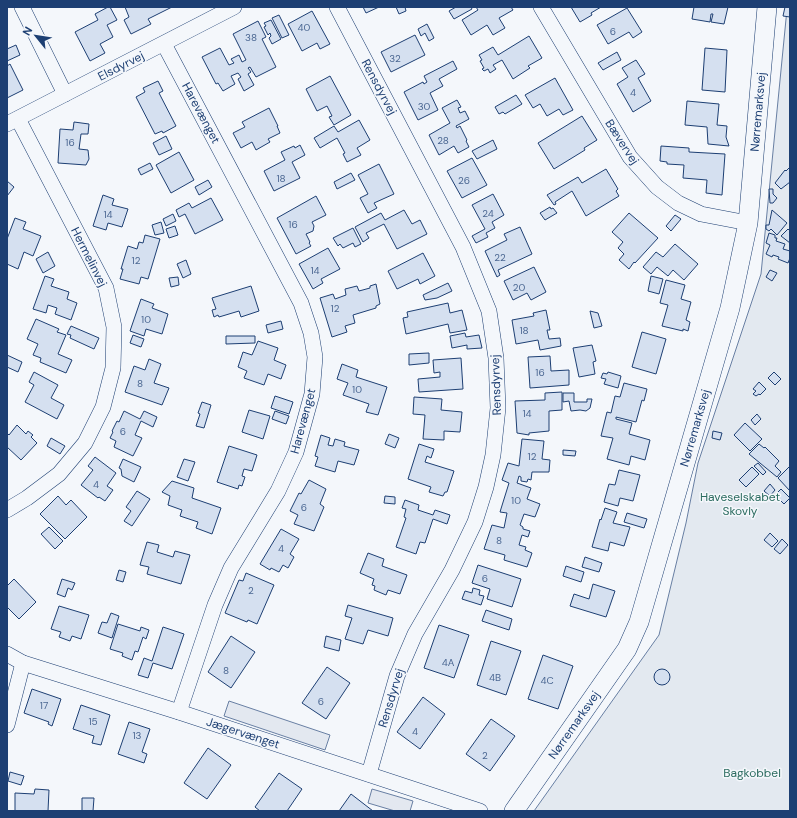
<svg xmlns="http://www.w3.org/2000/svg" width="797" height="818" font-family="'DM Sans',sans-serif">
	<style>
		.green { fill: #e3e9f0; stroke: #687fa3 }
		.parking { fill: #e3e8f0; stroke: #687fa3 }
		.building { fill: #d5e0f0; stroke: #1d3f73 }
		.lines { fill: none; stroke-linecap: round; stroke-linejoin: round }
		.minor-casing { stroke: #1d3f73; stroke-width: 16 }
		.tertiary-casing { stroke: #1d3f73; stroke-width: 20 }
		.minor { stroke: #f4f7fb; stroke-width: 15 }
		.tertiary { stroke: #f4f7fb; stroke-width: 19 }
		.labels { text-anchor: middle; stroke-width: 3; stroke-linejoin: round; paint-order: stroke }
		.number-label { font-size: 10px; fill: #4b6792 }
		.street-label { font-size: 12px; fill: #1d3f73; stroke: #f4f7fb }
		.park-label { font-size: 12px; fill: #2c6c60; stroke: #f4f7fb }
	</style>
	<rect width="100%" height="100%" fill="#f4f7fb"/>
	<!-- green -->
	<polygon class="green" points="790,7 790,811 534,811 659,635 686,523 698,463 761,274 787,9"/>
	<!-- parking -->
	<g class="parking">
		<polygon points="229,701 330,735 325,750 224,716"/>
		<polygon points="372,789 413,801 410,811 395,811 368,803"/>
	</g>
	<!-- building -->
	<g class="building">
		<polygon points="108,7 110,7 117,20 107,25 113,37 100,44 105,53 90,61 75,32 98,20 95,14"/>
		<polygon points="125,7 172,7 148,19 151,24 131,34 124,20 129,17"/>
		<polygon points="363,7 379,7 366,13"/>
		<polygon points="396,7 405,7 406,11 399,14"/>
		<polygon points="456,7 471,7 472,9 454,19 449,11"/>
		<polygon points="476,7 511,7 513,10 499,18 505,28 493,35 487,25 471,35 462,20 478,10"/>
		<polygon points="571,7 601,7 591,13 592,15 580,22"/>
		<polygon points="694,7 728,7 724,24 711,22 713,14 711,14 710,22 692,19"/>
		<polygon points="785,7 790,7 790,17 783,16"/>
		<polygon points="627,8 642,32 633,38 629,32 608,44 597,25"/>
		<polygon points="312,11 330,44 320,49 317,43 302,51 288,24"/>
		<polygon points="279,15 289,35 282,38 272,18"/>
		<polygon points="271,20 281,39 272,44 269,38 271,36 270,33 268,35 264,27 266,26 264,23"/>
		<polygon points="258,21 266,37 262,39 276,67 256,77 250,67 248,68 251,72 248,74 254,85 244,91 238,79 241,77 238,73 231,76 235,84 223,91 218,83 216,84 202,57 220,48 229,65 234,63 231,59 239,55 242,62 246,60 233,34"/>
		<polygon points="427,24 434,38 429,41 425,33 421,36 418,29"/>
		<polygon points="415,35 425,55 391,72 381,52"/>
		<polygon points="529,36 542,58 528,66 530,68 513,79 502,60 493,65 496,69 490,73 488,69 484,71 482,69 484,68 480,61 482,60 479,55 493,47 498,55"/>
		<polygon points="16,45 20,55 7,61 7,49"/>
		<polygon points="705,48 727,50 725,92 702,90"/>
		<polygon points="617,52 621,60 603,70 598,63"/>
		<polygon points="636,60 645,74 638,78 651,101 633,112 617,84 628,77 622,68"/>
		<polygon points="453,61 457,69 439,79 443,86 430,93 438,110 418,120 404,92 423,82 424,84 427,82 424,76"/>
		<polygon points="10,64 23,90 7,98 7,66"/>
		<polygon points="330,76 351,115 334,125 329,117 332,116 327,106 317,111 306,89"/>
		<polygon points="555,78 573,110 563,115 559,109 547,116 540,104 533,108 525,95"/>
		<polygon points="158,81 163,91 159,93 176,126 163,133 162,131 155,134 136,97 145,92 143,88"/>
		<polygon points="516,95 522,104 505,114 503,112 499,114 495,107"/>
		<polygon points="457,100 461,107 458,108 460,113 465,111 469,119 456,126 457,128 460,126 467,140 466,141 469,147 458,153 454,146 439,155 429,135 450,123 442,108"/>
		<polygon points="687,101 719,104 717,125 727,126 726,137 729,146 708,144 707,127 685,125"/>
		<polygon points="269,108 278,126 277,126 280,133 268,139 270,142 256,150 252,142 241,148 233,133 245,127 242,122"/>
		<polygon points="582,116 597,140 584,148 585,150 554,169 538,143"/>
		<polygon points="359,120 370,140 357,148 361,155 347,162 343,154 345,153 337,138 320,148 314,138 334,126 338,132"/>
		<polygon points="74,122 89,124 88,134 81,134 79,149 88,150 89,159 86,165 58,163 60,129 73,130"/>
		<polygon points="166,136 172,149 159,155 153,143"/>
		<polygon points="493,140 497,149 477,159 472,151"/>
		<polygon points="300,145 305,155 292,162 300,178 274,191 264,171 285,160 281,152 294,146 295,148"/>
		<polygon points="661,146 689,148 689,152 725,154 722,195 706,193 707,180 683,178 684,165 667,164 667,162 660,161"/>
		<polygon points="179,152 194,180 171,193 156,165"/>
		<polygon points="472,158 487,185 462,198 447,171"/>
		<polygon points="150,163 153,169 141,175 138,169"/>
		<polygon points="379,164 394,194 374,203 377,208 368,213 360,198 368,194 358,175"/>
		<polygon points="790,167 790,182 781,189 775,183 785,170 786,171"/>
		<polygon points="606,169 618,189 616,191 619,196 586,216 572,191 555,202 556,204 554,205 547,195 578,177 582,183"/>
		<polygon points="351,173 355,180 337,189 334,182"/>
		<polygon points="208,180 212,187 199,195 195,187"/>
		<polygon points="7,181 14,187 7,196"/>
		<polygon points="769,189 773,189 773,194 777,198 773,203 770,203"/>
		<polygon points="493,194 504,215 492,222 495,228 486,233 488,237 476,243 472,236 485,229 472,205"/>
		<polygon points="103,195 114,199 112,205 128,209 122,227 108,223 106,230 93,226"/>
		<polygon points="316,196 326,215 312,222 314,226 313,231 306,234 310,242 309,243 311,246 296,254 277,218"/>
		<polygon points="211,198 223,220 195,234 185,214 179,217 176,210 189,203 192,208"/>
		<polygon points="550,207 551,209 553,208 557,213 545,220 540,213"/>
		<polygon points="404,210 412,224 420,220 427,234 397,249 384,224 366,233 369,238 363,242 355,227 381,213 385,220"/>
		<polygon points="772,210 787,223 777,235 771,229 769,231 766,229 766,225 769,225"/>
		<polygon points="629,213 658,238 635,263 634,262 629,269 619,260 624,254 618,248 623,242 612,232"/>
		<polygon points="173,214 176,221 166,226 163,219"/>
		<polygon points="675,215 681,219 671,231 666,226"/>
		<polygon points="15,218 26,222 23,229 41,236 33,256 24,252 18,269 7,264 7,239"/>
		<polygon points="161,222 164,233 155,235 152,225"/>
		<polygon points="175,226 178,235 169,238 166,229"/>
		<polygon points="520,227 532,254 498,270 500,275 497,277 485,251 507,240 504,234"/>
		<polygon points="353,228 361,244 355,247 353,243 343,248 340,244 338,246 333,238"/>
		<polygon points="788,229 790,231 790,243 781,236"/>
		<polygon points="769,233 775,235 775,238 777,238 776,241 785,244 783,249 790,251 790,258 788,263 778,259 779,257 773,255 772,257 766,254 770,245 766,243"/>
		<polygon points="145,235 160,239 148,279 141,277 139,284 120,279 123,269 121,269 128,246 137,249 139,242 143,243"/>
		<polygon points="675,244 698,264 684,280 673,270 668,276 657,267 651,274 643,267 656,252 663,257"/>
		<polygon points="328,248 340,269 321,279 323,283 313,289 299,264"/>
		<polygon points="48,252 55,266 43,273 36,259"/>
		<polygon points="423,253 435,276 420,284 418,279 397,289 388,271"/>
		<polygon points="186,260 191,274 183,278 177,264"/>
		<polygon points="534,267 546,292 531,300 527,293 513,300 504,281"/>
		<polygon points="770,270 777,273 772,281 766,277"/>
		<polygon points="45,276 54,279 51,286 69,292 67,299 77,303 71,320 55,314 57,308 48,305 46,313 33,309"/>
		<polygon points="651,276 663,279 659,294 648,291"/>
		<polygon points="178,277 179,285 171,287 169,278"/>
		<polygon points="666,280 685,285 681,299 691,302 686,320 690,322 688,331 683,329 683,331 662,326 668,305 660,303"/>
		<polygon points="448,283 452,291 437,298 425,300 423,295"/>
		<polygon points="376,284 380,304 376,306 376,308 353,315 355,323 345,326 347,332 332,337 320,298 333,294 335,299 346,295 345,289 357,286 359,291 370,288 370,286"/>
		<polygon points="251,286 259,311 241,317 239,311 219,317 218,315 214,317 212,310 216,309 212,298"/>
		<polygon points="141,299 154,304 152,308 168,314 162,334 146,329 144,336 130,331"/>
		<polygon points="448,303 450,313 462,310 467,330 450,333 448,324 406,334 403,318 408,317 407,312"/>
		<polygon points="546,310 550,330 547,330 549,339 560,338 561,346 540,350 538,340 516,344 512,320 534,316 533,313"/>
		<polygon points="590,311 598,313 602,326 594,328"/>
		<polygon points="36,319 59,329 57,332 66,335 58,354 72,360 66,373 40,362 41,358 33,355 38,344 27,339"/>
		<polygon points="281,321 283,329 268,333 266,325"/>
		<polygon points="71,326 99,338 94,349 70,338 71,335 67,334"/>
		<polygon points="642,332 666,339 656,374 632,367"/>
		<polygon points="465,333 466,337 479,335 482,348 467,349 467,345 452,348 450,336"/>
		<polygon points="133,335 144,339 141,347 130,343"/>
		<polygon points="226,336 255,336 255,343 226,344"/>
		<polygon points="258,341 278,348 274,360 286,365 281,379 268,374 264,385 244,378 247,371 238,367 243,352 252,355"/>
		<polygon points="592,345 596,361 593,362 595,374 579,377 573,348"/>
		<polygon points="429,353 429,363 409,365 409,354"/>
		<polygon points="7,355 22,362 18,372 7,367"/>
		<polygon points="550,356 551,371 569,370 569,385 530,388 528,357"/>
		<polygon points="461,358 463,389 419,392 418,379 440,377 440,372 434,373 433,360"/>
		<polygon points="149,359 161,364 154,383 169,388 162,405 125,392 134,366 145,370"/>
		<polygon points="342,364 358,370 356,377 387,387 378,415 366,412 369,404 343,395 348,383 337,379"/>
		<polygon points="34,372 58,385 51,398 64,405 57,419 25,402 34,385 29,382"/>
		<polygon points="608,372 621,376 618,388 604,384 606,379 601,378 603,373 607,374"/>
		<polygon points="774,372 781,379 775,385 768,378"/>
		<polygon points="759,382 766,389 760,395 759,394 756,396 753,394 756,391 753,389"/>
		<polygon points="624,383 647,389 644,401 642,400 636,422 616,417 616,419 632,423 629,434 650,440 645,460 631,456 629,465 607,459 613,438 601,436 607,412 611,413 615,396 620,397"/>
		<polygon points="562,392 562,410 549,411 549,431 529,433 529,435 517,433 515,401 545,400 545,393"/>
		<polygon points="563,393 574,393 574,402 587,402 587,399 592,399 590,408 586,411 580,410 571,411 569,401 563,402"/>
		<polygon points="275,396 293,402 289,414 271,408"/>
		<polygon points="414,397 442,399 441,410 462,412 460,432 444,431 444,440 423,439 425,415 413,414"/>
		<polygon points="202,402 211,405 204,428 196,426 200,414 198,413"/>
		<polygon points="249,410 270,416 263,439 242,432"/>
		<polygon points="124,411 140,419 144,411 157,417 153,427 141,421 135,435 142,438 133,456 114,447 116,441 110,438 113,432 112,431 117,421 119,422"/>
		<polygon points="275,411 289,416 286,424 272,419"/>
		<polygon points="757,414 761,419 755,425 751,420"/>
		<polygon points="745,423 762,439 750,451 734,435"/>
		<polygon points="17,425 26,434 28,431 33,435 31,437 37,443 21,460 7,447 7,433 9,435"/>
		<polygon points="713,431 722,433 720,440 712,438"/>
		<polygon points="389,434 399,438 395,448 385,444"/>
		<polygon points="321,435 330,438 328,445 333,446 335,439 345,442 344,446 359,450 354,465 338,461 335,472 315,466 318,457 315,456"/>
		<polygon points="51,438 65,446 60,454 47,446"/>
		<polygon points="522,439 544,441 542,459 550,460 549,472 532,472 531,480 528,479 527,482 521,481 521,477 519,476 517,483 531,488 527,499 540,504 535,517 524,514 520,525 523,527 523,529 530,531 528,537 522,535 519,545 526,547 525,550 532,553 527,567 504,560 505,555 484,549 492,525 504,528 507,513 500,512 509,483 502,480 508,463 519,466"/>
		<polygon points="419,444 434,449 431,458 427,456 425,462 454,471 447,492 445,492 443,496 429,492 431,487 408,479"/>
		<polygon points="759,444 764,448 765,447 779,461 775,466 781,472 777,477 749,454"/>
		<polygon points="229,446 257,455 252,471 244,469 242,476 245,477 242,486 239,485 238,489 217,482"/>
		<polygon points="563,450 576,451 575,456 563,455"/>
		<polygon points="95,457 116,473 107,486 113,490 105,501 99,497 98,498 81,485 93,470 88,466"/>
		<polygon points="123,459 141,467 134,482 122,476 121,469 119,468"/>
		<polygon points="184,459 195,462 188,481 177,477"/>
		<polygon points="758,463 766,472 763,475 754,466"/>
		<polygon points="752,467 759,474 746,487 739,480"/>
		<polygon points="789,467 790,468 790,491 778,478"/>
		<polygon points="619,470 640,475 633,501 620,498 618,506 604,502 609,484 615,485"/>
		<polygon points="309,480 326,489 320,504 324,507 314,531 294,524 298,515 290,511 299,493 301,494"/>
		<polygon points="172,481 194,488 192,498 221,508 212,534 196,528 198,522 180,516 182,510 168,505 170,496 162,492"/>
		<polygon points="770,484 775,490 770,496 764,491"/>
		<polygon points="781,489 790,498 784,504 775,495"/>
		<polygon points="137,491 150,499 132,526 124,521 131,511 126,507"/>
		<polygon points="58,496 66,505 71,500 87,517 65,539 40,514"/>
		<polygon points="385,496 395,497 395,504 384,503"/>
		<polygon points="405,500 419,505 418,510 433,515 435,510 450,515 447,524 433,519 425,543 420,542 416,554 396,547 406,518 404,517 406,509 402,508"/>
		<polygon points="605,508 617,512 613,523 630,527 624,546 610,542 608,551 592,547 600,519 601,520"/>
		<polygon points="627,513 647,519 644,528 624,522"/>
		<polygon points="49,527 63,541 55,549 41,534"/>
		<polygon points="281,529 299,539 290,554 294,557 288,568 283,565 279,572 271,568 270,570 260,564"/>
		<polygon points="770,533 778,541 772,547 764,540"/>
		<polygon points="782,539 788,545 780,554 774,549"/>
		<polygon points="147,542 159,545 157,552 173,557 175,551 190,555 181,584 147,574 149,567 140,565"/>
		<polygon points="368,553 384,559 382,566 407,575 400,594 388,590 386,595 374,590 375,586 372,585 374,579 360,573"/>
		<polygon points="585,557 602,563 599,572 582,567"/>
		<polygon points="478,565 521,579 512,607 487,599 490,589 472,583"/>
		<polygon points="566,566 584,572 581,582 563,576"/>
		<polygon points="119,570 126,572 123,582 116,580"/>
		<polygon points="246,573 274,585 257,624 248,620 247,622 225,613 239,580 243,581"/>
		<polygon points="14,579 36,602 19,619 7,607 7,586"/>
		<polygon points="62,579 75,583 72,590 68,588 65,597 57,594"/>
		<polygon points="593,584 615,591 606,617 570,606 574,594 589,599"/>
		<polygon points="473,588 480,590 479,595 484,596 481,605 462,599 465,591 472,593"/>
		<polygon points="348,605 393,618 388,636 368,630 363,644 345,639 352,618 345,616"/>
		<polygon points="59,606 89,615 81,639 72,636 70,641 59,637 61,632 51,629"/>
		<polygon points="486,610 512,619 509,630 482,621"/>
		<polygon points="111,613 119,616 112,638 98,633 102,622 107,623"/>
		<polygon points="118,624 140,631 141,627 149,630 146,639 143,637 138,652 135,651 132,660 122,656 123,653 110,649"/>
		<polygon points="439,625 469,635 454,678 424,668"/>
		<polygon points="163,627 184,634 172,669 153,663 148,678 138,675 144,658 152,661"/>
		<polygon points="231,636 255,652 231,688 208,672"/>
		<polygon points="326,636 341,640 339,651 324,647"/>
		<polygon points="491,641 521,651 506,695 477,685"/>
		<polygon points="543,655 573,666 558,709 528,699"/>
		<polygon points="327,667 350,683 326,719 302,703"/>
		<circle cx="662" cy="677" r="8"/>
		<polygon points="32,689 61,699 52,726 48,724 49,722 24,713"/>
		<polygon points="423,697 445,714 420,749 397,732"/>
		<polygon points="81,705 110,715 101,745 92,743 94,736 73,729"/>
		<polygon points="491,719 515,736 490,771 466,754"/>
		<polygon points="129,722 150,729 142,752 147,754 144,763 118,754"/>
		<polygon points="208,748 231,765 207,799 184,783"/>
		<polygon points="10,772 24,776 21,785 8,781"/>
		<polygon points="279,773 302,789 287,811 260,811 255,807"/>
		<polygon points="35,789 49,790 48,811 15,811 15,793 34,794"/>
		<polygon points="351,794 373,811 339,811"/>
		<polygon points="82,798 94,798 93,811 82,811"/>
	</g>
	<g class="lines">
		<defs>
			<g id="minor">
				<polyline points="22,7 65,94"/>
				<polyline points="337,7 463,247 489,311 496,358 498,408 493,455 486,487 475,522 452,570 415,634 397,676 369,774"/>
				<polyline points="541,7 630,157 657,187 678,203 701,214 748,223"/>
				<polyline points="164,44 301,303 311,333 315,357 312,394 296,452 278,491 231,568 215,605 179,712"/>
				<polyline points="7,124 234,7"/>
				<polyline points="7,510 27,498 59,474 85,443 103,407 113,368 114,327 106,288 18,119"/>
				<polyline points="7,654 23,663 179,712 480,811"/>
				<polyline points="7,725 23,663"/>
			</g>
			<polyline id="tertiary" points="514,811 627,649 639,622 730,308 748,223 767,7"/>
		</defs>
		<!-- minor casing -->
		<use href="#minor" class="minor-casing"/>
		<!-- tertiary casing -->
		<use href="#tertiary" class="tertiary-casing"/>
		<!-- minor -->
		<use href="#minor" class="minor"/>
		<!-- tertiary -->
		<use href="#tertiary" class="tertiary"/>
	</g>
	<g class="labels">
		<!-- number labels -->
		<g class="number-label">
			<text x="304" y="31">40</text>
			<text x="613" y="35">6</text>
			<text x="251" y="41">38</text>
			<text x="395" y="62">32</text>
			<text x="633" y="96">4</text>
			<text x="424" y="110">30</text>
			<text x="443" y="144">28</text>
			<text x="70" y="146">16</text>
			<text x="281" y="182">18</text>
			<text x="464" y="184">26</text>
			<text x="488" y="217">24</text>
			<text x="108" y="218">14</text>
			<text x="293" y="228">16</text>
			<text x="500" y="261">22</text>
			<text x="136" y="264">12</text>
			<text x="315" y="274">14</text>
			<text x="519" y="291">20</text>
			<text x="335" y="312">12</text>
			<text x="146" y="323">10</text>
			<text x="524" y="334">18</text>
			<text x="540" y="376">16</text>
			<text x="140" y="387">8</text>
			<text x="357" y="393">10</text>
			<text x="527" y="417">14</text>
			<text x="123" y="435">6</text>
			<text x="532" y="460">12</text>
			<text x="96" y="488">4</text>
			<text x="516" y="504">10</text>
			<text x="304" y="511">6</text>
			<text x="499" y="544">8</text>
			<text x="281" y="552">4</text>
			<text x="485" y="582">6</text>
			<text x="251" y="594">2</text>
			<text x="448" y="666">4A</text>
			<text x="226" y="674">8</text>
			<text x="495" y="681">4B</text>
			<text x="547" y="684">4C</text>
			<text x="321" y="705">6</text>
			<text x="44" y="709">17</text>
			<text x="93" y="725">15</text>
			<text x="415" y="735">4</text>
			<text x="137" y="739">13</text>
			<text x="485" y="759">2</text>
		</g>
		<!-- street labels -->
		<g class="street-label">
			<text transform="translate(121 66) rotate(-27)" y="4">Elsdyrvej</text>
			<text transform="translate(379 87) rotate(62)" y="4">Rensdyrvej</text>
			<text transform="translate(758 112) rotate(-85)" y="4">Nørremarksvej</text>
			<text transform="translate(201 113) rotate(62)" y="4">Harevænget</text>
			<text transform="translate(622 142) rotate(57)" y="4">Bævervej</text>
			<text transform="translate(89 257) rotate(63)" y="4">Hermelinvej</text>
			<text transform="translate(496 385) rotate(-92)" y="4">Rensdyrvej</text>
			<text transform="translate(303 421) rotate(-75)" y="4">Harevænget</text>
			<text transform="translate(695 428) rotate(-74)" y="4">Nørremarksvej</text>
			<text transform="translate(391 698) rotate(-73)" y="4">Rensdyrvej</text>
			<text transform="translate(574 725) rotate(-55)" y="4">Nørremarksvej</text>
			<text transform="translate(243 733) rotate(18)" y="4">Jægervænget</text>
		</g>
		<!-- park labels -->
		<g class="park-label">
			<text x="740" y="501">Haveselskabet<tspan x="740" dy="14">Skovly</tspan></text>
			<text x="752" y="777">Bagkobbel</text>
		</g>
	</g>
	<!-- border -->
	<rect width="797" height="818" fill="none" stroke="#1d3f73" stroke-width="16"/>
	<!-- north arrow -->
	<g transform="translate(36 36) rotate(300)" stroke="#f4f7fb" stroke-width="3" paint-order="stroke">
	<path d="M0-3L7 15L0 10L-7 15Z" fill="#1d3f73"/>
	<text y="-6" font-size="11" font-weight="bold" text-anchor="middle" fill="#1d3f73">N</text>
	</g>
</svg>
